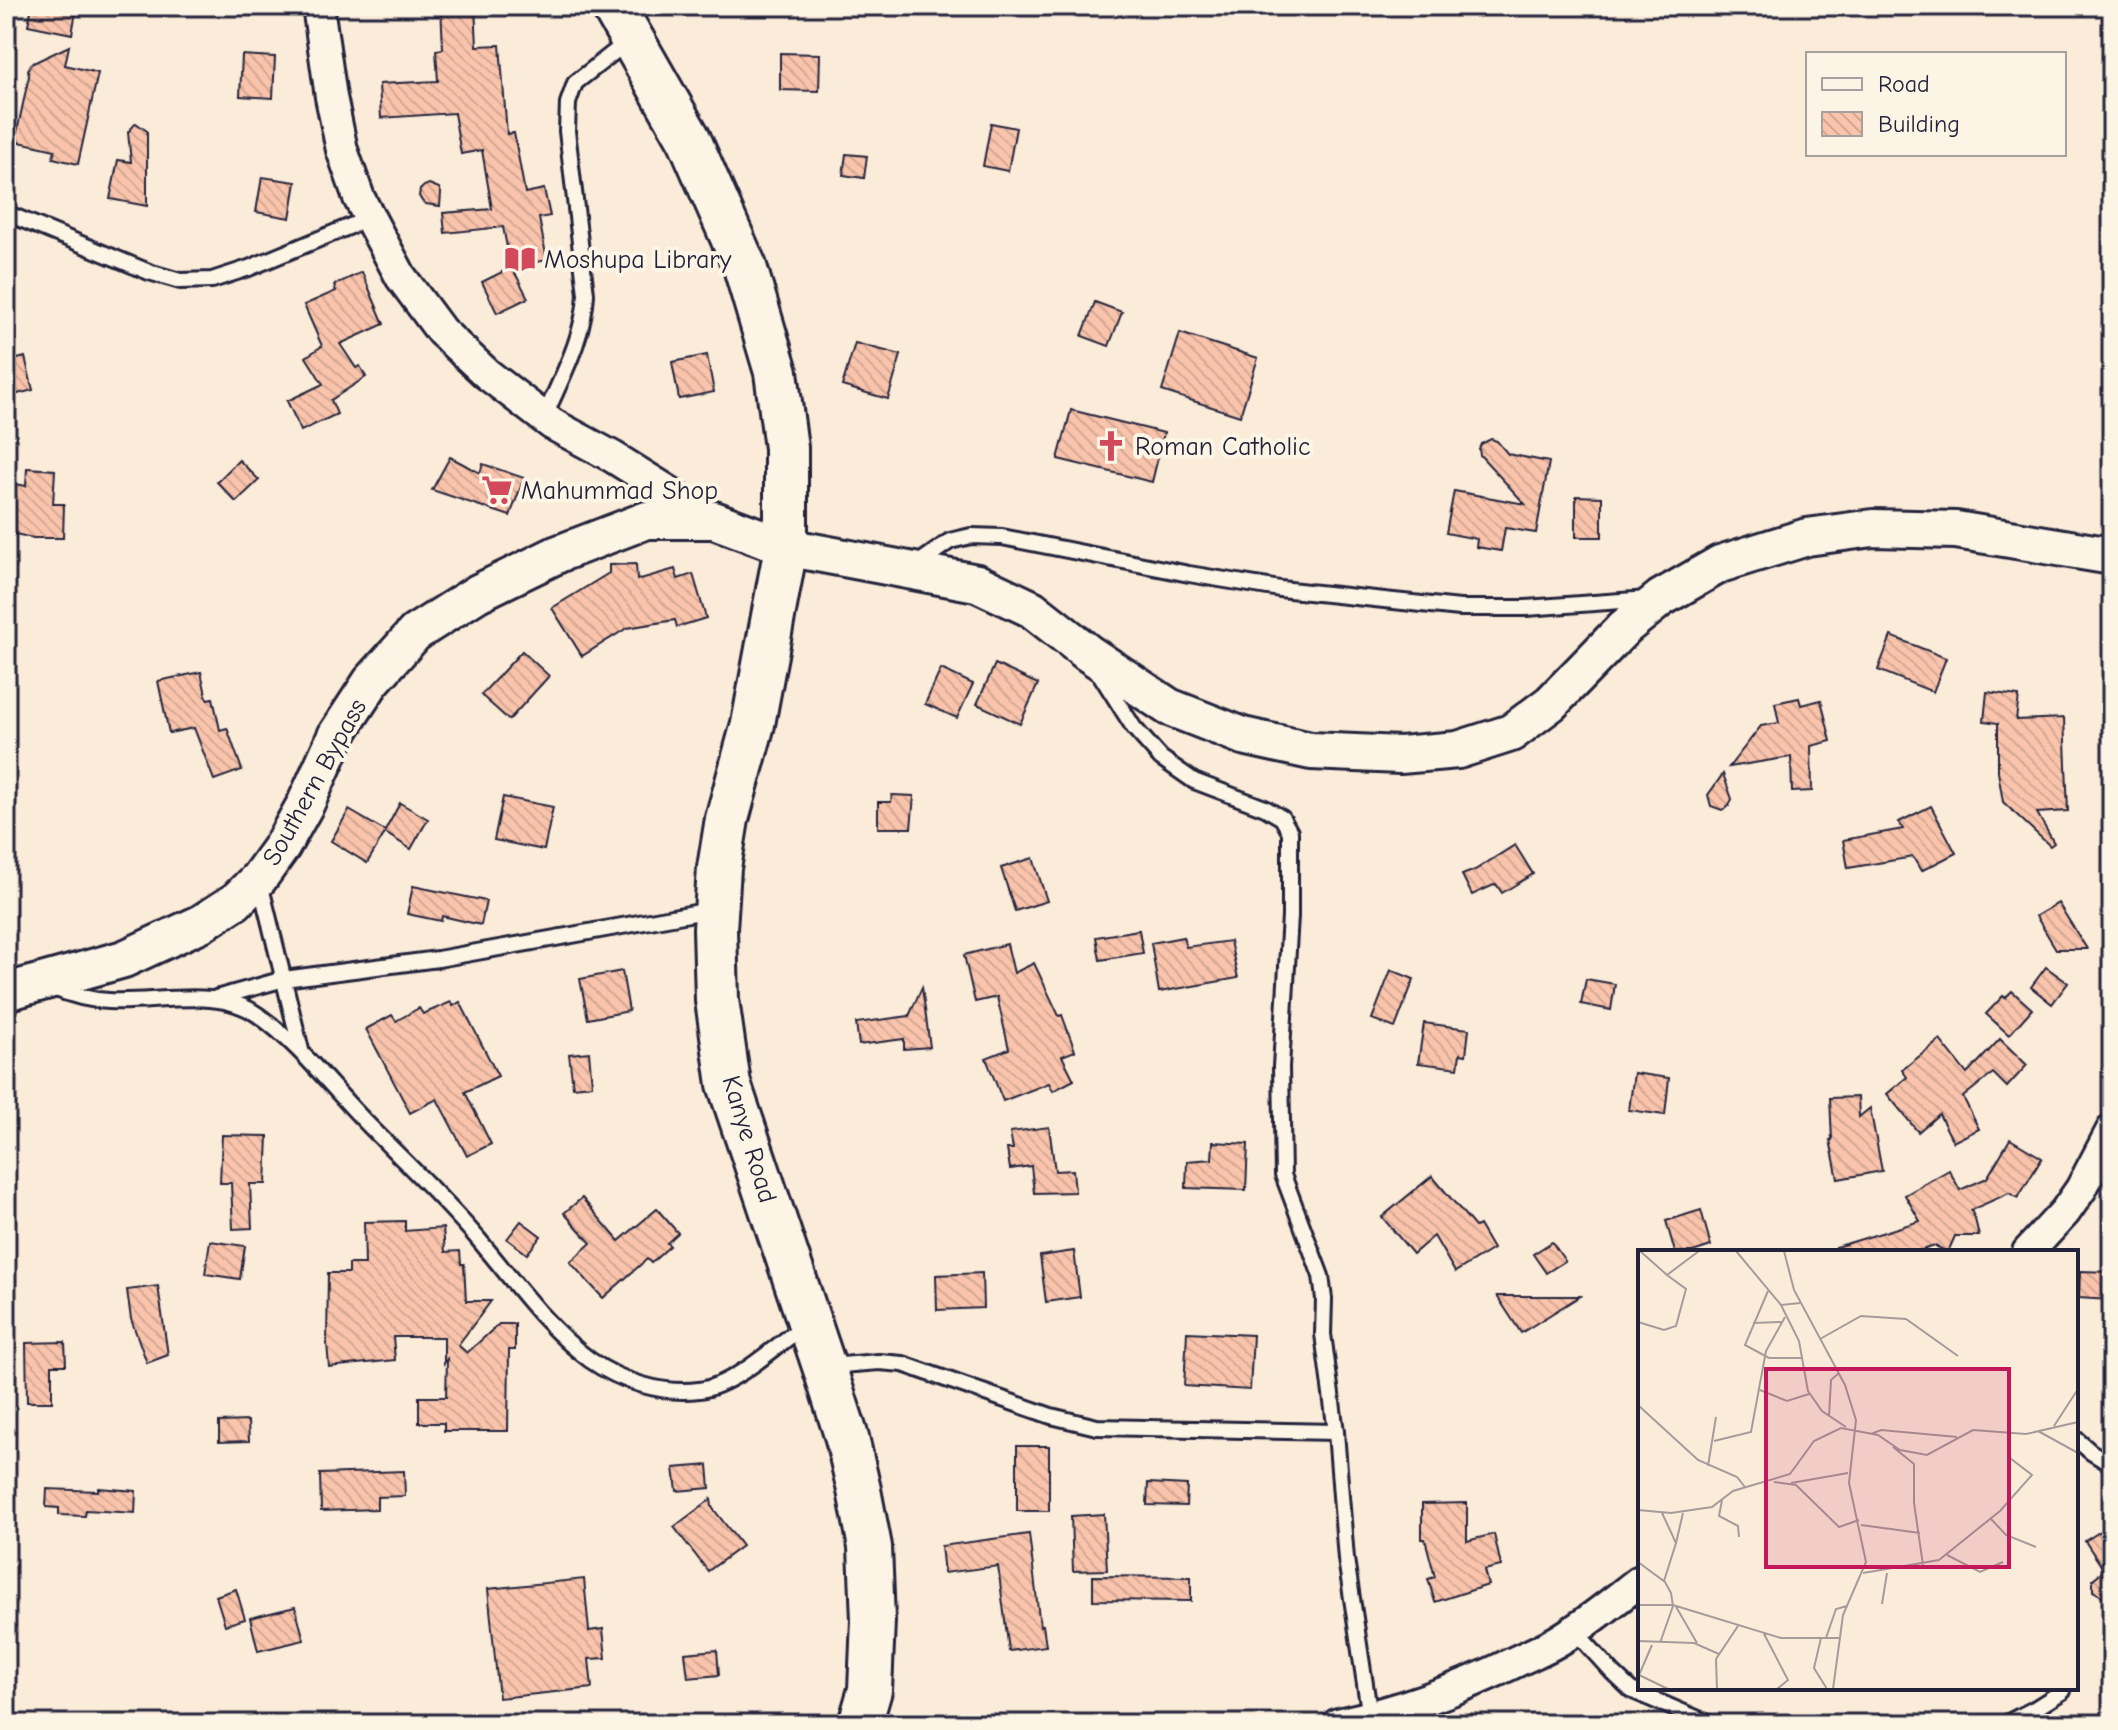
<svg xmlns="http://www.w3.org/2000/svg" width="2118" height="1730" font-family="'Comic Neue',sans-serif">
	<style>
		.building { fill: url(#building-back-hatch); stroke: #22223b; stroke-width: 2 }
		.lines { fill: none; stroke-linecap: round; stroke-linejoin: round }
		.service-casing { stroke: #22223b; stroke-width: 20 }
		.minor-casing { stroke: #22223b; stroke-width: 36 }
		.tertiary-casing { stroke: #22223b; stroke-width: 42 }
		.secondary-casing { stroke: #22223b; stroke-width: 48 }
		.service { stroke: #fcf5e5; stroke-width: 14 }
		.minor { stroke: #fcf5e5; stroke-width: 30 }
		.tertiary { stroke: #fcf5e5; stroke-width: 36 }
		.secondary { stroke: #fcf5e5; stroke-width: 42 }
		.labels { text-anchor: middle; stroke-width: 8; stroke-linejoin: round; paint-order: stroke }
		.poi-label { font-size: 26px; fill: #22223b; stroke: #fcf5e5; text-anchor: start }
		.street-label { font-size: 26px; fill: #22223b; stroke: #fcf5e5 }
		.inset-road { fill: none; stroke: #a49b9a; stroke-width: 2 }
		.view { fill: #c2185b; fill-opacity: 0.15; stroke: #c2185b; stroke-width: 4 }
		.inset-edge { fill: none; stroke: #22223b; stroke-width: 4 }
	</style>
	<defs>
		<pattern id="building-back-hatch" width="6" height="6" patternUnits="userSpaceOnUse" patternTransform="scale(2)"><rect width="6" height="6" fill="#f9c4ab"/><path d="M-1 5l2 2M0 0l6 6M5-1l2 2" fill="none" stroke="#d5a894"/></pattern>
	</defs>
	<rect width="100%" height="100%" fill="#fbebd9"/>
	<filter id="ink" filterUnits="userSpaceOnUse"><feTurbulence type="fractalNoise" baseFrequency=".0125" numOctaves="2"/><feDisplacementMap in="SourceGraphic" scale="16" xChannelSelector="R" yChannelSelector="G"/><feConvolveMatrix kernelMatrix="1 2 1 2 8 2 1 2 1" color-interpolation-filters="sRGB"/></filter>
	<g filter="url(#ink)">
		<!-- building -->
		<g class="building">
			<polygon points="32,6 77,6 72,34 28,25"/>
			<polygon points="441,6 475,6 477,46 500,45 507,134 514,133 525,193 544,189 550,216 539,218 547,260 511,267 503,227 445,233 443,213 492,209 482,150 461,154 454,113 381,118 379,84 438,81 436,50 443,49"/>
			<polygon points="69,46 65,65 98,73 78,164 53,158 55,150 15,141 29,76 28,70 31,64"/>
			<polygon points="780,53 820,54 819,91 780,90"/>
			<polygon points="242,55 275,57 273,98 240,96"/>
			<polygon points="136,123 147,131 147,206 110,199 118,160 131,162 128,132"/>
			<polygon points="991,123 1016,128 1008,171 983,166"/>
			<polygon points="846,154 867,156 864,178 843,175"/>
			<polygon points="262,177 296,182 290,218 256,212"/>
			<polygon points="429,184 439,188 441,193 440,206 426,204 422,201 419,196 420,190 424,186"/>
			<polygon points="512,267 528,298 497,313 482,282"/>
			<polygon points="362,272 384,324 340,344 356,368 360,366 366,377 331,400 337,414 301,431 287,401 323,384 306,357 322,346 304,305 336,291 334,285"/>
			<polygon points="1095,302 1122,312 1109,346 1082,336"/>
			<polygon points="1180,333 1258,358 1240,416 1162,391"/>
			<polygon points="855,343 901,355 888,399 842,386"/>
			<polygon points="707,355 714,392 679,399 672,362"/>
			<polygon points="25,357 33,390 6,397 6,362"/>
			<polygon points="1071,410 1164,433 1152,482 1058,459"/>
			<polygon points="1491,439 1497,441 1508,454 1549,462 1536,533 1505,528 1501,551 1476,547 1477,539 1446,533 1454,491 1525,504 1480,455 1479,449 1481,444"/>
			<polygon points="450,457 480,473 483,464 524,478 510,516 432,490"/>
			<polygon points="239,460 259,480 236,502 217,482"/>
			<polygon points="27,468 55,470 53,504 64,504 63,538 33,538 6,532 6,482 26,486"/>
			<polygon points="1576,496 1602,497 1602,537 1576,537"/>
			<polygon points="636,564 637,580 675,569 678,579 693,574 706,618 677,627 675,620 627,628 582,656 552,608 609,573 609,565"/>
			<polygon points="1891,636 1946,658 1933,692 1878,670"/>
			<polygon points="522,651 549,676 509,720 481,695"/>
			<polygon points="995,664 1038,684 1020,724 977,704"/>
			<polygon points="941,669 973,684 957,718 925,704"/>
			<polygon points="201,672 207,699 213,698 220,730 227,728 242,770 214,780 194,728 169,733 158,681"/>
			<polygon points="1987,692 2019,696 2016,720 2064,718 2068,811 2037,813 2054,843 2050,846 2003,802 1998,772 1998,723 1984,721"/>
			<polygon points="1799,698 1801,705 1821,700 1831,741 1811,746 1812,791 1792,792 1791,757 1729,767 1761,726 1779,723 1775,703"/>
			<polygon points="1723,774 1732,799 1729,806 1722,810 1711,806 1708,795"/>
			<polygon points="892,795 914,796 911,828 878,828 878,802 891,802"/>
			<polygon points="503,797 553,807 544,850 494,840"/>
			<polygon points="400,803 428,819 411,849 385,833 367,863 331,841 349,810 385,831"/>
			<polygon points="1931,806 1956,853 1921,871 1913,857 1848,868 1843,840 1903,829 1899,822"/>
			<polygon points="1515,845 1533,874 1502,893 1496,884 1472,895 1462,875 1475,870"/>
			<polygon points="1033,858 1047,901 1015,911 1001,868"/>
			<polygon points="413,886 486,901 481,925 442,916 441,921 407,914"/>
			<polygon points="2058,903 2087,949 2056,949 2036,916"/>
			<polygon points="1139,930 1143,953 1100,960 1096,937"/>
			<polygon points="1183,937 1186,947 1230,941 1238,978 1159,992 1151,943"/>
			<polygon points="1007,944 1014,973 1034,963 1059,1016 1062,1015 1075,1051 1062,1056 1074,1080 1053,1091 1049,1083 1003,1101 986,1058 1009,1049 997,997 975,1002 964,955"/>
			<polygon points="2046,967 2068,983 2052,1004 2031,987"/>
			<polygon points="1391,970 1414,979 1395,1028 1372,1019"/>
			<polygon points="622,971 629,1011 588,1019 580,979"/>
			<polygon points="1586,979 1615,984 1611,1010 1581,1004"/>
			<polygon points="922,987 930,1047 904,1049 904,1039 859,1045 856,1023 909,1016"/>
			<polygon points="2012,991 2032,1009 2009,1035 1986,1014 2003,996 2005,998"/>
			<polygon points="451,1002 453,1006 460,1002 498,1076 465,1092 491,1144 467,1156 437,1099 410,1113 366,1029 392,1015 396,1021 419,1008 423,1014"/>
			<polygon points="1424,1023 1469,1029 1466,1055 1460,1054 1458,1068 1418,1063"/>
			<polygon points="2000,1039 2027,1065 2007,1087 1993,1073 1963,1097 1979,1129 1953,1142 1939,1114 1918,1132 1887,1094 1907,1077 1902,1070 1940,1040 1967,1074"/>
			<polygon points="589,1052 592,1085 573,1087 569,1054"/>
			<polygon points="1634,1073 1669,1078 1665,1115 1629,1110"/>
			<polygon points="1858,1097 1859,1117 1870,1108 1882,1171 1838,1179 1830,1140 1832,1140 1830,1098"/>
			<polygon points="1049,1127 1055,1171 1073,1170 1075,1192 1034,1193 1031,1166 1010,1169 1007,1149 1013,1149 1010,1132"/>
			<polygon points="222,1135 268,1136 266,1184 250,1184 252,1228 233,1229 231,1183 220,1183"/>
			<polygon points="2010,1139 2042,1158 2018,1198 2009,1193 1971,1210 1975,1219 1979,1236 1955,1236 1948,1252 1935,1246 1915,1252 1837,1252 1836,1247 1920,1221 1905,1195 1949,1170 1960,1190 1987,1178"/>
			<polygon points="1213,1142 1248,1144 1246,1190 1186,1188 1187,1161 1212,1159"/>
			<polygon points="1432,1176 1475,1227 1479,1225 1493,1249 1455,1272 1434,1236 1413,1254 1382,1217"/>
			<polygon points="582,1198 619,1241 657,1209 678,1233 667,1243 670,1246 651,1263 647,1259 603,1298 570,1262 591,1243 564,1213"/>
			<polygon points="1701,1210 1711,1246 1693,1252 1675,1252 1666,1221"/>
			<polygon points="405,1221 405,1231 443,1228 445,1252 460,1251 461,1264 464,1264 466,1301 491,1301 458,1345 467,1353 499,1324 515,1324 515,1350 509,1350 508,1431 444,1431 444,1423 419,1423 419,1397 446,1397 447,1359 444,1363 444,1337 393,1337 395,1360 329,1367 327,1343 328,1273 349,1273 349,1264 365,1264 364,1222"/>
			<polygon points="521,1221 541,1236 527,1254 507,1239"/>
			<polygon points="210,1241 245,1246 240,1279 205,1274"/>
			<polygon points="1552,1242 1565,1261 1546,1273 1533,1254"/>
			<polygon points="1074,1251 1080,1297 1046,1302 1040,1256"/>
			<polygon points="2080,1271 2110,1272 2109,1300 2079,1298"/>
			<polygon points="982,1273 983,1308 937,1310 936,1275"/>
			<polygon points="158,1286 168,1355 147,1363 131,1319 127,1290"/>
			<polygon points="1497,1296 1580,1296 1521,1333"/>
			<polygon points="1187,1332 1253,1335 1250,1390 1184,1386"/>
			<polygon points="65,1342 66,1365 52,1365 52,1402 27,1402 26,1343"/>
			<polygon points="248,1421 249,1441 219,1442 219,1422"/>
			<rect x="1017" y="1446" width="32" height="65"/>
			<polygon points="708,1465 710,1488 677,1491 674,1468"/>
			<polygon points="404,1471 405,1496 377,1497 377,1509 321,1511 320,1474"/>
			<polygon points="1148,1483 1187,1485 1186,1506 1147,1505"/>
			<polygon points="98,1488 136,1491 135,1513 86,1510 85,1516 59,1515 59,1508 46,1507 47,1489 98,1491"/>
			<polygon points="711,1499 712,1507 742,1546 708,1571 674,1527"/>
			<polygon points="1467,1503 1467,1541 1494,1534 1501,1566 1484,1570 1488,1585 1435,1602 1428,1579 1435,1577 1425,1539 1422,1539 1422,1504"/>
			<polygon points="1104,1514 1107,1570 1073,1571 1071,1516"/>
			<polygon points="2112,1524 2112,1602 2093,1591 2093,1579 2104,1570 2085,1541"/>
			<polygon points="1029,1534 1040,1626 1043,1625 1046,1646 1009,1651 998,1566 944,1573 941,1546"/>
			<polygon points="1093,1576 1191,1577 1191,1601 1093,1600"/>
			<polygon points="584,1579 589,1631 603,1629 606,1658 589,1659 592,1688 499,1698 488,1589"/>
			<polygon points="236,1589 245,1619 225,1625 216,1596"/>
			<polygon points="295,1607 304,1640 258,1651 250,1618"/>
			<polygon points="717,1650 719,1675 688,1678 685,1653"/>
		</g>
		<g class="lines">
			<defs>
				<g id="service">
					<polyline points="6,213 149,272 180,281 212,280 249,268 370,218"/>
					<path d="M544,418C561,378 584,338 586,294L567,131L568,103L575,83L627,42"/>
					<polyline points="916,565 950,541 971,536 1002,537 1189,574 1280,589 1460,608 1526,608 1648,599"/>
					<polyline points="1098,671 1134,728 1161,758 1194,781 1265,808 1282,818 1290,832 1290,916 1281,1067 1283,1175 1321,1276 1324,1299 1323,1334 1336,1432 1346,1559 1370,1717"/>
					<polyline points="260,883 301,1050"/>
					<path d="M51,987C70,995 88,1000 109,1001C155,1004 219,986 258,1015C296,1042 325,1079 357,1113C397,1155 441,1195 479,1240C513,1280 547,1329 590,1360C620,1381 662,1395 699,1390C734,1386 777,1345 806,1324"/>
					<polyline points="216,998 284,979 438,959 711,910"/>
					<polyline points="829,1366 879,1362 903,1364 1051,1416 1097,1427 1336,1432"/>
					<polyline points="2076,1439 2091,1452 2112,1465"/>
					<polyline points="1574,1630 1613,1673 1631,1690 1710,1724"/>
					<polyline points="2005,1724 2036,1708 2063,1691"/>
				</g>
				<g id="minor">
					<polyline points="318,6 331,97 342,150 359,198 401,277 441,331 487,374 552,424 613,457 714,520"/>
					<polyline points="2028,1252 2065,1212 2081,1189 2112,1130"/>
					<path d="M1338,1724C1400,1711 1460,1689 1517,1661C1531,1654 1547,1648 1561,1639C1589,1622 1614,1601 1640,1581"/>
				</g>
				<polyline id="tertiary" points="6,992 124,959 202,923 236,901 259,878 282,846 306,803 337,734 371,682 415,633 478,593 558,554 647,520 714,520 786,547 977,583 1032,609 1088,653 1169,707 1243,736 1311,751 1400,755 1458,750 1511,733 1551,703 1625,627 1661,598 1720,564 1807,537 1873,528 1956,530 2112,556"/>
				<polyline id="secondary" points="613,6 689,139 745,267 776,372 786,448 786,547 753,724 727,819 719,868 715,929 717,1000 729,1084 824,1366 847,1438 859,1490 870,1547 873,1620 870,1690 860,1724"/>
			</defs>
			<!-- service casing -->
			<use href="#service" class="service-casing"/>
			<!-- minor casing -->
			<use href="#minor" class="minor-casing"/>
			<!-- tertiary casing -->
			<use href="#tertiary" class="tertiary-casing"/>
			<!-- secondary casing -->
			<use href="#secondary" class="secondary-casing"/>
			<!-- service -->
			<use href="#service" class="service"/>
			<!-- minor -->
			<use href="#minor" class="minor"/>
			<!-- tertiary -->
			<use href="#tertiary" class="tertiary"/>
			<!-- secondary -->
			<use href="#secondary" class="secondary"/>
		</g>
	</g>
	<!-- icons -->
	<defs>
		<symbol id="library-bare" viewBox="-9 -9 18 18"><path d="M-6-4Q-3-5.5-.7-3.5V5Q-3 3-6 4ZM6-4Q3-5.5 .7-3.5V5Q3 3 6 4Z" fill="#d1495b" stroke="#fcf5e5" stroke-width="2.5" paint-order="stroke"/></symbol>
		<symbol id="church-bare" viewBox="-9 -9 18 18"><path d="M-1.2-6h2.4v3.5h3.3v2.4h-3.3V6h-2.4V-.1h-3.3v-2.4h3.3Z" fill="#d1495b" stroke="#fcf5e5" stroke-width="2.5" paint-order="stroke"/></symbol>
		<symbol id="supermarket-bare" viewBox="-9 -9 18 18"><path d="M-6-5.5h2.5l.6 2H6L4.5 2H-2.5L-4.4-4H-6ZM-1.5 3.2a1.3 1.3 0 1 0 .1 0ZM3 3.2a1.3 1.3 0 1 0 .1 0Z" fill="#d1495b" stroke="#fcf5e5" stroke-width="2.5" paint-order="stroke"/></symbol>
	</defs>
	<g fill-rule="evenodd">
		<use href="#library-bare" x="498" y="237" width="44" height="44"/>
		<use href="#church-bare" x="1089" y="424" width="44" height="44"/>
		<use href="#supermarket-bare" x="475" y="468" width="44" height="44"/>
	</g>
	<g class="labels">
		<!-- poi labels -->
		<g class="poi-label">
			<text x="544" y="268">Moshupa Library</text>
			<text x="1135" y="455">Roman Catholic</text>
			<text x="521" y="499">Mahummad Shop</text>
		</g>
		<!-- street labels -->
		<g class="street-label">
			<text transform="translate(314 782) rotate(-61)" y="9">Southern Bypass</text>
			<text transform="translate(750 1139) rotate(73)" y="9">Kanye Road</text>
		</g>
	</g>
	<!-- overview -->
	<g transform="translate(1638 1250)">
		<rect width="440" height="440" fill="#fbebd9"/>
		<path class="inset-road" d="M2,1L29,25M98,1L143,55L162,53M146,1L156,40L207,135L218,170L211,233L228,312L205,365L195,439M130,41L107,95L131,108H164M143,55L161,91L170,141L184,161L208,177M0,72L26,80L38,76L48,39L29,25L61,1M115,73L143,72M182,89L223,66L268,69L320,106M122,140L149,151L171,144M0,155L60,210L99,227L107,237M191,166L193,130L201,123M416,176L440,139M400,181L440,203M233,184L243,180L319,187M76,191L113,182L128,101L147,67M255,197L276,214V253L285,315M70,216L78,167M136,232L158,235L201,277L221,270M153,233L210,223M84,250L81,266L100,276L101,287M0,260L33,263L74,257L95,241L152,224L176,191L203,178L240,185L262,200L289,205L335,180L388,184L440,172M24,263L38,293L26,331M353,269L368,285L398,297M223,275L282,283M38,293L45,263M309,305L342,322L365,312M0,312L27,332L33,343L35,356L22,393M225,323L301,310L362,261L394,225L372,208V183M244,354L249,323M0,355H35L143,388H201M37,355L59,393M125,382L150,430L139,439M183,388L176,418L189,439M188,388L198,359L209,356M0,391L56,393L81,404M14,395L1,425L30,439M79,439L78,409L100,376"/>
		<path class="view" d="M128,119H371V317H128Z"/>
		<rect width="440" height="440" class="inset-edge"/>
	</g>
	<!-- margin -->
	<rect width="2118" height="1730" fill="none" stroke="#fcf5e5" stroke-width="32"/>
	<rect x="16" y="16" width="2086" height="1698" fill="none" stroke="#22223b" stroke-width="3" filter="url(#ink)"/>
	<!-- legend -->
	<rect x="1806" y="52" width="260" height="104" fill="#fcf5e5" stroke="#a5a1a1" stroke-width="2"/>
	<rect x="1822" y="78" width="40" height="12" fill="#fcf5e5" stroke="#a5a1a1" stroke-width="2"/>
	<text x="1878" y="92" font-size="24" fill="#22223b">Road</text>
	<rect x="1822" y="112" width="40" height="24" fill="url(#building-back-hatch)" stroke="#a5a1a1" stroke-width="2"/>
	<text x="1878" y="132" font-size="24" fill="#22223b">Building</text>
</svg>
